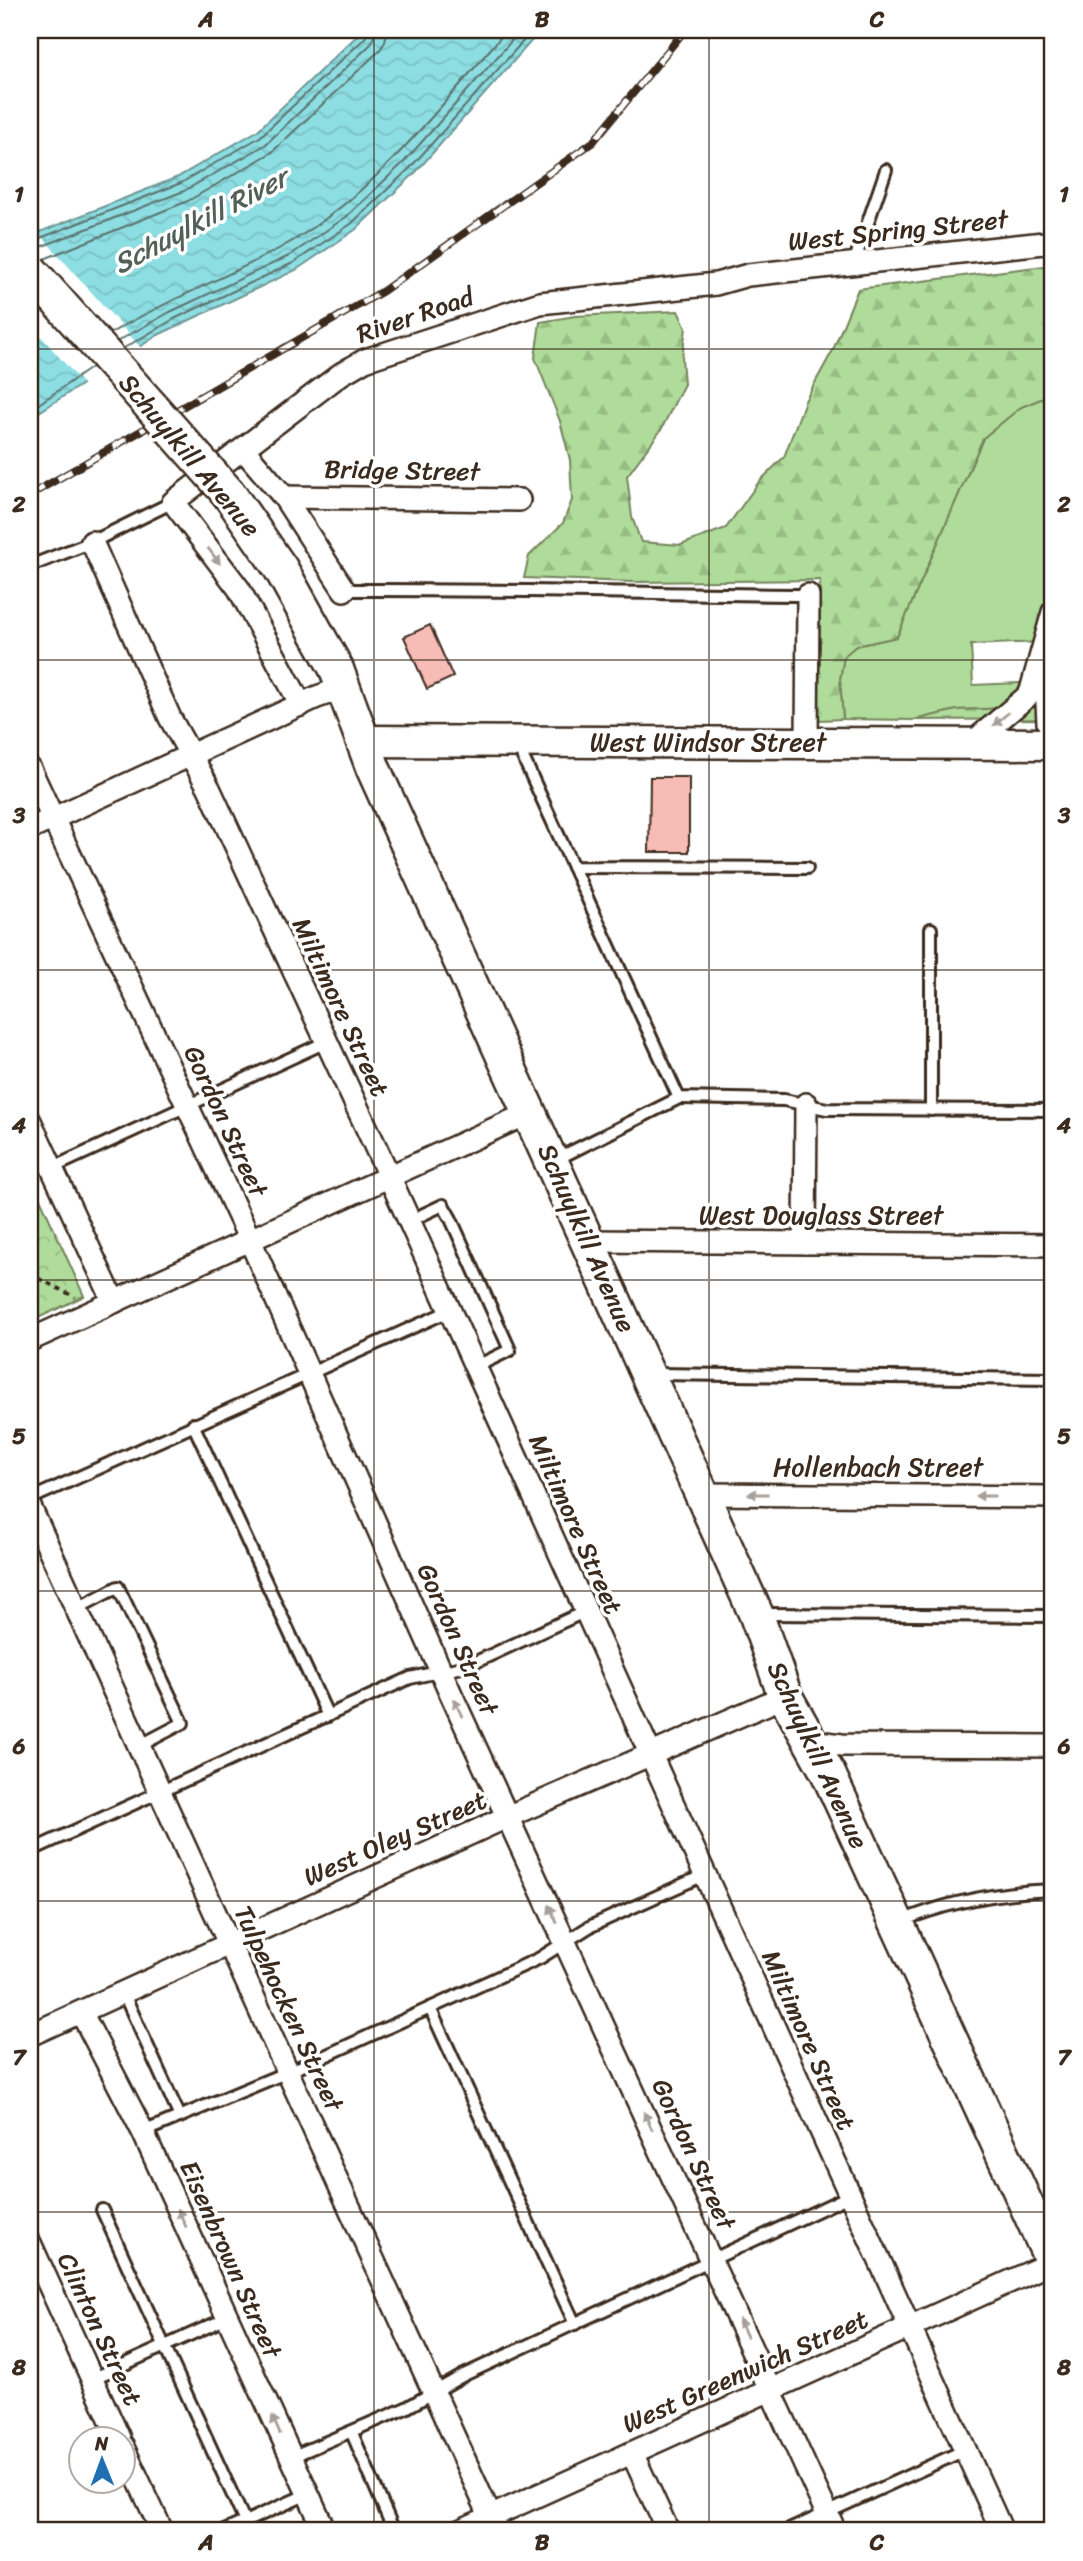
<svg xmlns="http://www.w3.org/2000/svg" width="1083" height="2561" font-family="Sriracha,sans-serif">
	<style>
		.grass { fill: #afdc9a; stroke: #75835c; stroke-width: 2; fill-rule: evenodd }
		.forest { fill: url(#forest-firs); stroke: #75835c; stroke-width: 2 }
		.park { fill: url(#park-crowns); stroke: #75835c; stroke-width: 2 }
		.water { fill: url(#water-waves); stroke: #6c9694; stroke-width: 2 }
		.pier { fill: #fff }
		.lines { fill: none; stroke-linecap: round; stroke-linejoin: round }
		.shore { stroke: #5b726d; stroke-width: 2 }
		.building { fill: #f8bcb7; stroke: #3b2a1e; stroke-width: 2 }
		.lane-casing { stroke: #3b2a1e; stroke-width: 16 }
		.street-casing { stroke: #3b2a1e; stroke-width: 26 }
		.secondary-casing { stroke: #3b2a1e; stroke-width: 35 }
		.primary-casing { stroke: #3b2a1e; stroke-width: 38 }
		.path { stroke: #3b2a1e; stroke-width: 3.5; stroke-dasharray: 5 5; stroke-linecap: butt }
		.lane { stroke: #fff; stroke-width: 10 }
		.street { stroke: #fff; stroke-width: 21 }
		.secondary { stroke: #fff; stroke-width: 30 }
		.primary { stroke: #fff; stroke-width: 33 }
		.rail-casing { stroke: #3b2a1e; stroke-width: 8 }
		.rail { stroke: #fff; stroke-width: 5; stroke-dasharray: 16; stroke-linecap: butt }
		.primary-bridge-casing { stroke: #3b2a1e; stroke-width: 38; stroke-linecap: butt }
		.primary-bridge { stroke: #fff; stroke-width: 33 }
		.oneway { fill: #a79f9a }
		.grid { fill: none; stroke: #3b2a1e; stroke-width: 2; stroke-opacity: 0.55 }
		.labels { text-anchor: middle; stroke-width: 7; stroke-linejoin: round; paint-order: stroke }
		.street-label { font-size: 26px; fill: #3b2a1e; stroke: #fff }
		.water-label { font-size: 28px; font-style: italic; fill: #536059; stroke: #fff }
		.neatline { fill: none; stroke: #3b2a1e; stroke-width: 2.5 }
		.grid-label { font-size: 23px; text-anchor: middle; font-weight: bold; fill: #3b2a1e }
	</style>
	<defs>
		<pattern id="forest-firs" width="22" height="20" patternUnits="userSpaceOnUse" patternTransform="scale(1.75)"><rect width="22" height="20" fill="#afdc9a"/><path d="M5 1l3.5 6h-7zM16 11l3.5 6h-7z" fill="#97bd84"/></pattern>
		<pattern id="park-crowns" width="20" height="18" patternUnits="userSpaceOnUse" patternTransform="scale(1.75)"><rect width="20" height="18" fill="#afdc9a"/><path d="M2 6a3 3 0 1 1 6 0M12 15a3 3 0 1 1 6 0" fill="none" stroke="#97bd84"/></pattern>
		<pattern id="water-waves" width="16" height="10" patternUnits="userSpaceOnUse" patternTransform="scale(1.75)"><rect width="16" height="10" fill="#8cdee3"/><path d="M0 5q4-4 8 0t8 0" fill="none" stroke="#7abfc2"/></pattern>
	</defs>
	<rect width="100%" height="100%" fill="#fff"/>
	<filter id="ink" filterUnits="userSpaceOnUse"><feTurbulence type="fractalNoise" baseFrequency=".0143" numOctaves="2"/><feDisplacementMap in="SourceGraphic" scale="14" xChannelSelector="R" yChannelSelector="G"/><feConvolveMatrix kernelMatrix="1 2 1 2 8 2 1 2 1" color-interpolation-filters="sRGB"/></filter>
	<g filter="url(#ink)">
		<!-- grass -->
		<path class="grass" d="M1053,394V641L1037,707L957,710L914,720L843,719L840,679L844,655L856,646L897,637L983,438L1021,407ZM1040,642L1042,682L973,685L971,645Z"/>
		<!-- forest -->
		<g class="forest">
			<polygon points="1053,265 1053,394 1021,407 983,438 897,637 856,646 844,656 840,679 843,719 819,720 820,580 633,582 524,578 529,556 563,523 572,500 570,460 560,421 535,358 540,322 575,316 678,311 686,328 682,358 684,384 661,430 627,476 632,517 641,542 681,545 726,528 759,482 784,457 805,401 833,350 858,289"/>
			<polygon points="1037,707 1053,719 914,720 957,710"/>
		</g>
		<!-- park -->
		<polygon class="park" points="30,1176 84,1296 30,1322"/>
		<!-- water -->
		<polygon class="water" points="363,30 541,30 415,173 355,230 296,270 158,335 30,418 30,236 178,177 257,131"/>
		<!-- pier -->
		<polygon class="pier" points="36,230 142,349 84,385 30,324 30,233"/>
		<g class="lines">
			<!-- shore -->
			<g class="shore">
				<polyline points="30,242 181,183 260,137 365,38 368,30"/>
				<polyline points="30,251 184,191 265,145 371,44 376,30"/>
				<polyline points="44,259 188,201 271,153 379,51 385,42 387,30"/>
				<path d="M111,333C166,300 226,278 282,247C373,197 440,106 507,30"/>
				<polyline points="118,341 170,312 289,256 346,217 404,162 521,30"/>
				<polyline points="124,348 174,319 293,263 351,224 410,168 533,30"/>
				<polyline points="30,410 92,367"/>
			</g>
		</g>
		<!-- building -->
		<g class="building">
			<polygon points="430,625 453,677 427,689 404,637"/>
			<polygon points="650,777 689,777 689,852 649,852"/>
		</g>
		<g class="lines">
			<defs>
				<g id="lane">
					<polyline points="854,263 886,170"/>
					<polyline points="30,566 92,542 173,502"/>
					<path d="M344,590C499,589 653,594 808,595"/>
					<polyline points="517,744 573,867 807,868"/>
					<polyline points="573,867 679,1098 784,1100 827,1109 1053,1110"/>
					<polyline points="931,1110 931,929"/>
					<polyline points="553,1161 679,1098"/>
					<polyline points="52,1168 326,1042"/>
					<polyline points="409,1221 443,1205 451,1219 510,1350 475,1367"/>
					<polyline points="654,1374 1053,1379"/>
					<polyline points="193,1424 328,1716"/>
					<polyline points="30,1499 449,1311"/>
					<polyline points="76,1609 118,1587 183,1723 139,1746"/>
					<polyline points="762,1614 1053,1616"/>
					<polyline points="30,1851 410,1678 467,1666 584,1612"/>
					<path d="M899,1922C949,1901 999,1892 1053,1890"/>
					<polyline points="123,1992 180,2117"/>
					<polyline points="430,2008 575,2324"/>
					<polyline points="143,2132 314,2061 540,1958 589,1927 704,1875"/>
					<polyline points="102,2210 245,2522"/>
					<polyline points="92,2379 227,2318"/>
					<polyline points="352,2433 394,2531"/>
					<polyline points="291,2457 406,2408 464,2375 849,2196"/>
					<polyline points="224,2531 308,2494"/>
					<polyline points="787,2531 965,2450"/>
				</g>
				<g id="street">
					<polyline points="244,450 284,497 344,590"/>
					<polyline points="284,497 519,500"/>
					<polyline points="92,542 170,718 209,788 389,1176 1002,2531"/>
					<polyline points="1045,663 1048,723 1053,728"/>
					<polyline points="301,705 239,589 173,502 341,374 365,360 540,303 716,284 748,275 1053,242"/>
					<polyline points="807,743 808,595"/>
					<polyline points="972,743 1030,694 1053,612"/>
					<polyline points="30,769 250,1240 451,1694 835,2531"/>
					<polyline points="30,829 317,697 345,687"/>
					<polyline points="30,1121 114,1302"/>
					<polyline points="589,1241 1053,1245"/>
					<polyline points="805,1243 806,1104"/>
					<polyline points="30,1340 531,1112"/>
					<polyline points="703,1494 1053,1497"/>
					<polyline points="30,1507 497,2531"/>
					<polyline points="810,1741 842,1745 1053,1746"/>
					<polyline points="81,2012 143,2132 325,2531"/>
					<polyline points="30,2035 509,1816 785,1696"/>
					<polyline points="30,2243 119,2438"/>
					<polyline points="122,2445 162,2531"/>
					<polyline points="632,2453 668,2531"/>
					<polyline points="459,2531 1053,2262"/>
				</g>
				<polyline id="secondary" points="363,741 1053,744"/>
				<polyline id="primary" points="229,494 281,569 336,668 373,768 756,1614 785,1696 828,1773 1053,2263"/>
			</defs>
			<!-- lane casing -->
			<use href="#lane" class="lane-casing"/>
			<!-- street casing -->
			<use href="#street" class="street-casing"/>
			<!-- secondary casing -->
			<use href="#secondary" class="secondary-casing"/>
			<!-- primary casing -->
			<use href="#primary" class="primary-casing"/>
			<!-- path -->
			<polyline class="path" points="30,1274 75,1297"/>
			<!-- lane -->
			<use href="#lane" class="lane"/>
			<!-- street -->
			<use href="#street" class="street"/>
			<!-- secondary -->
			<use href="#secondary" class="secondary"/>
			<!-- primary -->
			<use href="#primary" class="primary"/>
			<defs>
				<polyline id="rail" points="30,495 383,291 593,142 685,30"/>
			</defs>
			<!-- rail casing -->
			<use href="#rail" class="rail-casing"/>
			<!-- rail -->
			<use href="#rail" class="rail"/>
			<defs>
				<polyline id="primary-bridge" points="30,270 229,494"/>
			</defs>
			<!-- primary-bridge casing -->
			<use href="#primary-bridge" class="primary-bridge-casing"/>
			<!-- primary-bridge -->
			<use href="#primary-bridge" class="primary-bridge"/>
		</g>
		<!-- one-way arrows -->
		<defs><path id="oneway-solid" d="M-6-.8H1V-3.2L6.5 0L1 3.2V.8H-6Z" transform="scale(1.75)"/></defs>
		<g class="oneway">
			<use href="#oneway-solid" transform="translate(214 556) rotate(53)"/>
			<use href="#oneway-solid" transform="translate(1001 719) rotate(140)"/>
			<use href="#oneway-solid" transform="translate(758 1494) rotate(-180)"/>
			<use href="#oneway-solid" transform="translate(985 1496) rotate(-180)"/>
			<use href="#oneway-solid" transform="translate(458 1708) rotate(-115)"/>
			<use href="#oneway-solid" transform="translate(553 1914) rotate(-114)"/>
			<use href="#oneway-solid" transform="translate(648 2121) rotate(-115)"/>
			<use href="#oneway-solid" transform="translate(182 2218) rotate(-114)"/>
			<use href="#oneway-solid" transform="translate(743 2328) rotate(-114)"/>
			<use href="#oneway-solid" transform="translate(276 2425) rotate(-114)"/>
		</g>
	</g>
	<!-- grid -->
	<path class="grid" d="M374,30V2531M709,30V2531M30,349H1053M30,660H1053M30,970H1053M30,1280H1053M30,1591H1053M30,1901H1053M30,2212H1053"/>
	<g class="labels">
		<!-- street labels -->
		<g class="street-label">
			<text transform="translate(898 230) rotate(-6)" y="9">West Spring Street</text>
			<text transform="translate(415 315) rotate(-19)" y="9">River Road</text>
			<text transform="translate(190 455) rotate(50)" y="9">Schuylkill Avenue</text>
			<text transform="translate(402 470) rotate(1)" y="9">Bridge Street</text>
			<text x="708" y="751">West Windsor Street</text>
			<text transform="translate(341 1007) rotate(65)" y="9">Miltimore Street</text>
			<text transform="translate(226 1121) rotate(65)" y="9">Gordon Street</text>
			<text x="821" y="1224">West Douglass Street</text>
			<text transform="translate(587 1238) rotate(66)" y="9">Schuylkill Avenue</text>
			<text x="878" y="1476">Hollenbach Street</text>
			<text transform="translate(576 1524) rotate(66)" y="9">Miltimore Street</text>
			<text transform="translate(458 1639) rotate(66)" y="9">Gordon Street</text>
			<text transform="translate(818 1755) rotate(65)" y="9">Schuylkill Avenue</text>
			<text transform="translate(395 1838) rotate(-24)" y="9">West Oley Street</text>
			<text transform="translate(289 2008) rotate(65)" y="9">Tulpehocken Street</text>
			<text transform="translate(809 2040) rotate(66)" y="9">Miltimore Street</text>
			<text transform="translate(694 2154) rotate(65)" y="9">Gordon Street</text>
			<text transform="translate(231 2259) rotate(66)" y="9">Eisenbrown Street</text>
			<text transform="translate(100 2329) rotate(65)" y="9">Clinton Street</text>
			<text transform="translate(745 2371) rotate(-24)" y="9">West Greenwich Street</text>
		</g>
		<!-- water labels -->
		<g class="water-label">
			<text transform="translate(200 220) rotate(-28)" y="10">Schuylkill River</text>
		</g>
	</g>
	<!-- margin -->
	<rect width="1083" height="2561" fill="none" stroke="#fff" stroke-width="77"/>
	<!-- north arrow -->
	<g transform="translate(102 2460) rotate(359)"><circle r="33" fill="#ffffff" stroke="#b1aaa5" stroke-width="2"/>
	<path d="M0-5L12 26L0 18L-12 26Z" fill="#1f6fb2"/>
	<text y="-10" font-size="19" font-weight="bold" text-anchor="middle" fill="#3b2a1e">N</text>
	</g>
	<rect x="38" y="38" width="1006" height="2484" class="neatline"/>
	<g class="grid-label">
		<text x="206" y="27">A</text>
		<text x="542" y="27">B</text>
		<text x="877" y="27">C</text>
		<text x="19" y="202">1</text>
		<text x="1064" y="202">1</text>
		<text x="19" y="512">2</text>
		<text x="1064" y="512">2</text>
		<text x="19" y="823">3</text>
		<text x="1064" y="823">3</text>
		<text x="19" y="1133">4</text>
		<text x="1064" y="1133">4</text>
		<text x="19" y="1444">5</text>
		<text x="1064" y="1444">5</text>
		<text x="19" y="1754">6</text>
		<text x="1064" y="1754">6</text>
		<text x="19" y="2065">7</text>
		<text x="1064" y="2065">7</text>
		<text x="19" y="2375">8</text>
		<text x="1064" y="2375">8</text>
		<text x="206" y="2550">A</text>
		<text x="542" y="2550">B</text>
		<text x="877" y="2550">C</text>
	</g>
</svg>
